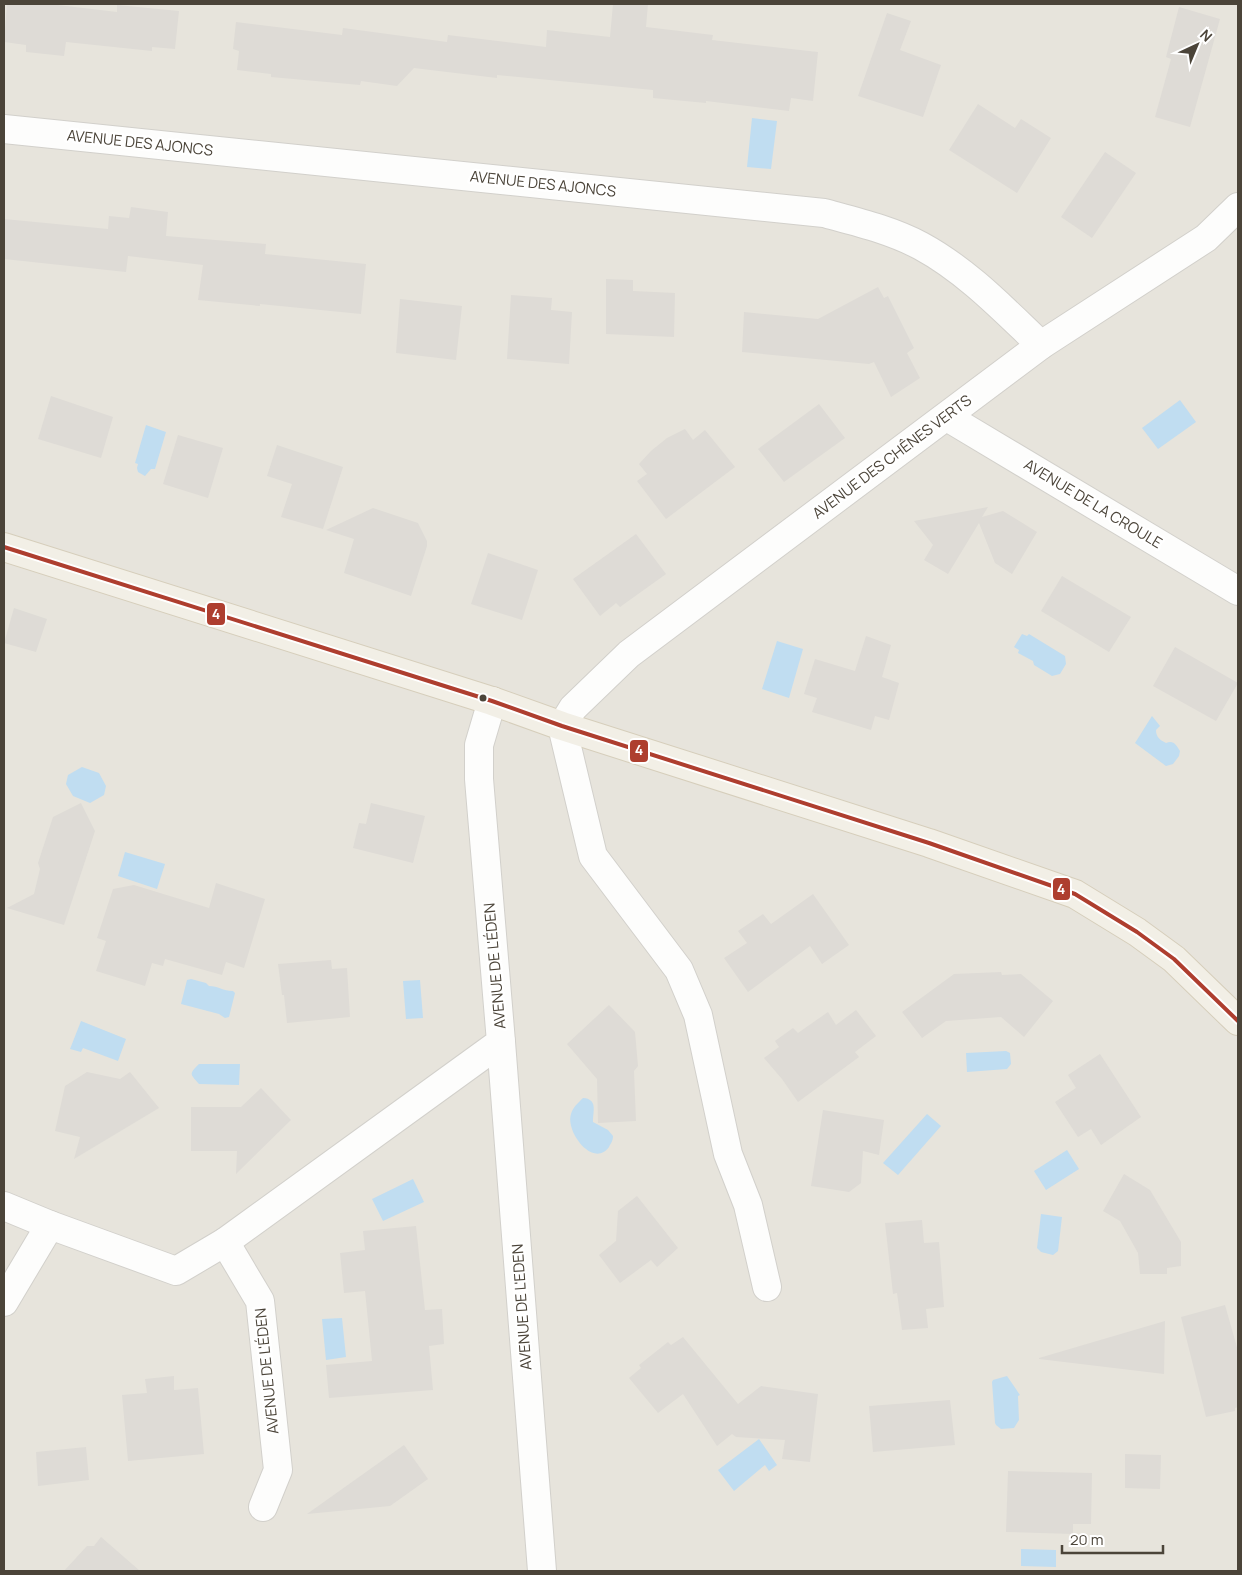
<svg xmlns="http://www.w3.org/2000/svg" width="1242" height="1575" font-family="Manrope,sans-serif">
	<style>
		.residential { fill: #e7e4dc }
		.water { fill: #c0ddf1 }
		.building { fill: #dedbd6 }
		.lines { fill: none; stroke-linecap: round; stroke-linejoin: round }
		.minor-casing { stroke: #d2d0cb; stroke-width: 30 }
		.major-casing { stroke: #d6cebb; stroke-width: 30 }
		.minor { stroke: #fdfdfc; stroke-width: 28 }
		.major { stroke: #f2efe6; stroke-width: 28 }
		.bus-1-casing { stroke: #fff; stroke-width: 8 }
		.bus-1 { stroke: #ae3e2f; stroke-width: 4 }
		.bus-dot { fill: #4b4439; stroke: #fff; stroke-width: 2 }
		.labels { text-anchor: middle; stroke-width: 5; stroke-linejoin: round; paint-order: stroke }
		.street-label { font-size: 15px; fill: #4b4439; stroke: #fff }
		.line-badge { stroke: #fff; stroke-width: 2 }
		.badge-label { font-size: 14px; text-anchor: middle; font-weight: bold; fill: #fff }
	</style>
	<rect width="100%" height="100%" fill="#f4f2ee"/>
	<!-- residential -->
	<rect class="residential" x="4" y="4" width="1234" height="1567"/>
	<!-- water -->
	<g class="water">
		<polygon points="752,118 777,121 771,169 747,167"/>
		<polygon points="1180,400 1196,422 1158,449 1142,428"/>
		<polygon points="146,425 166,432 155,469 151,469 145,476 138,472 137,468 138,464 135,463"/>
		<polygon points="1022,634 1027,636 1029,634 1065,656 1066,664 1060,674 1052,676 1034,665 1033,661 1018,653 1019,650 1014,647"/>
		<polygon points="777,641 803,649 789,698 762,689"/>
		<path d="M1152,716L1160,726L1156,730C1156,737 1160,740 1166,743C1174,740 1176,745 1180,751L1179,756L1173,764L1166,766L1135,743Z"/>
		<polygon points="82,767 99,773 106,786 104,795 90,803 73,796 66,784 68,775"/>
		<polygon points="125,852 165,864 157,889 118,876"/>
		<path d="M191,979L206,983L209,986C218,986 223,991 233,991L235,993L229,1017L225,1018L219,1014L181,1004L187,980Z"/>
		<polygon points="420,980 423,1018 406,1019 403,981"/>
		<polygon points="81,1021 126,1039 118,1061 83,1048 81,1052 70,1049"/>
		<polygon points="1006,1051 1010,1053 1011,1064 1007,1069 967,1072 966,1053"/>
		<path d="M199,1064H240L239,1085L199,1084C192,1075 187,1075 199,1064Z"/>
		<path d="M583,1098C598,1099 593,1111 593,1122L608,1130L613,1136C613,1141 611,1143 609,1147C593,1169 565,1131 571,1114C573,1107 578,1103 583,1098Z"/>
		<polygon points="927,1114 941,1126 898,1175 883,1163"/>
		<polygon points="1067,1150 1079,1169 1046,1190 1034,1171"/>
		<polygon points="413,1179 424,1202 383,1221 372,1199"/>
		<polygon points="1041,1214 1062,1217 1058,1251 1053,1255 1041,1252 1037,1248"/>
		<polygon points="342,1318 346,1357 326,1360 322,1319"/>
		<polygon points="1007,1376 1020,1395 1018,1396 1019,1420 1014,1428 1001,1429 996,1425 995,1423 992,1382 993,1380"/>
		<polygon points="759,1439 777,1465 769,1471 765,1465 734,1491 718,1470"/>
		<polygon points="1021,1549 1056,1550 1056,1567 1021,1566"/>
	</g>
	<!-- building -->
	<g class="building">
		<polygon points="7,4 49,4 117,12 117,5 179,11 175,49 152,47 152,51 66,42 64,56 26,52 26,45 4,42"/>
		<polygon points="613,4 648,4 646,27 713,35 712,40 818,52 813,101 791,98 789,111 706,101 706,103 653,98 653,90 497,75 497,78 414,68 397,86 361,81 360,85 271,77 271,74 237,70 239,51 233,49 236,22 342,35 343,28 447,42 448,35 546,47 547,30 610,37"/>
		<polygon points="1179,7 1220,19 1190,127 1155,117 1171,59 1166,57"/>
		<polygon points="887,13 911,21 900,50 941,65 923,117 858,96"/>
		<polygon points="978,104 1015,128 1021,119 1051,138 1017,193 949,150"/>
		<polygon points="1105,152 1136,173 1092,238 1061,217"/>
		<polygon points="131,207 168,212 166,236 266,244 265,254 366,264 361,314 260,304 260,306 198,300 203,265 128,256 126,272 4,259 4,219 108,229 109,216 129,218"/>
		<polygon points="606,279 633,280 633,291 675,293 674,337 606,334"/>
		<polygon points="878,287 884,298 888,296 914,348 907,353 920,378 891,397 874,362 869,364 742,352 744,312 818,319"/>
		<polygon points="511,295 552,298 551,310 572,312 569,364 507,359"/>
		<polygon points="400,299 462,306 456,360 396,353"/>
		<polygon points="51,396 113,417 101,458 38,439"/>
		<polygon points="819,404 845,438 784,482 758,449"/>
		<polygon points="685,429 693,440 705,430 735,467 666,519 637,481 647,474 639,464 651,451 667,438"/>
		<polygon points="178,435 223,448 208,498 163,484"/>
		<polygon points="277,445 343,467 323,529 281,517 292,484 267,476"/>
		<polygon points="988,507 982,517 1003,511 1037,532 1012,574 995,563 979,523 948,574 924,560 933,545 914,521"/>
		<polygon points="373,508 418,523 427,541 427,546 411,596 344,573 354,539 326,530"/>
		<polygon points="636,534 666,574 620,607 616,603 600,616 573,579"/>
		<polygon points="488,553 538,570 522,620 471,604"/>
		<polygon points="1062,576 1131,617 1109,652 1041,611"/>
		<polygon points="14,608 47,619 36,652 4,643"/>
		<polygon points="866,636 891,645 882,677 899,683 889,720 875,716 871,730 812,712 817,698 804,694 815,659 855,671"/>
		<polygon points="1175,647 1238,683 1216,721 1153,686"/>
		<polygon points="81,803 95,831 64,925 7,908 34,894 40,869 38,863 53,817"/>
		<polygon points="371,803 425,816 413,863 353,848 359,823 366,824"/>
		<polygon points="216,883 265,899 244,968 226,962 222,975 165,959 163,966 152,963 145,986 96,971 106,941 97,938 113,889 134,885 209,908"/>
		<polygon points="813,894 849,945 822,964 810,946 748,992 724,958 747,943 738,931 763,914 771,924"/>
		<polygon points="331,960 332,969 347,968 350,1017 287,1023 284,995 282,995 278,964"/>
		<polygon points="1001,972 1002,975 1021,974 1053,1001 1024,1037 1001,1017 946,1021 922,1038 902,1012 954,974"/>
		<polygon points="609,1005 635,1032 638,1066 634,1071 636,1121 598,1123 597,1079 567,1044"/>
		<polygon points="856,1010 876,1036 855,1052 859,1057 798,1102 782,1079 764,1058 779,1047 775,1041 793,1028 798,1033 828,1012 836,1025"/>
		<polygon points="1100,1054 1141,1117 1101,1145 1091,1129 1078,1137 1055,1102 1076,1088 1068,1075"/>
		<polygon points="87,1072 120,1079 130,1072 159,1108 74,1159 80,1137 55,1131 65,1086"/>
		<polygon points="261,1088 291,1120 236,1174 237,1151 191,1151 191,1107 241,1107"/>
		<polygon points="823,1110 884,1120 879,1155 863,1151 861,1183 849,1192 811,1186"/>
		<polygon points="1124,1174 1150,1190 1181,1242 1181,1266 1167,1268 1167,1274 1140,1274 1138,1253 1120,1221 1103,1211"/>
		<polygon points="637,1196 678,1248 657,1267 651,1260 620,1283 599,1255 616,1241 618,1211"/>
		<polygon points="922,1220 924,1243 939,1242 944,1307 926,1309 928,1328 902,1330 897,1293 893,1294 885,1223"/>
		<polygon points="416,1226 425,1310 442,1309 444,1344 429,1346 433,1390 329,1398 326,1365 372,1361 365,1291 344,1293 340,1253 365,1250 363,1231"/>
		<polygon points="1225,1305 1238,1351 1238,1407 1235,1408 1235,1411 1206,1417 1181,1317"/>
		<polygon points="1165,1321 1164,1374 1039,1359 1039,1358"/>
		<polygon points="683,1337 738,1404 761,1386 818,1394 810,1462 782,1459 785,1440 736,1437 732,1434 717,1446 683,1394 658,1413 629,1378 641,1368 639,1365 668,1342 671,1345"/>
		<polygon points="174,1376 174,1390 198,1388 204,1454 128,1461 122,1395 147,1393 145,1379"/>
		<polygon points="950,1400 955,1445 873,1452 869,1406"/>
		<polygon points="404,1445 428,1479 390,1506 307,1514"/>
		<polygon points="86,1447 89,1480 38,1486 36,1452"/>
		<polygon points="1125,1454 1161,1455 1160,1489 1125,1488"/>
		<polygon points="1008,1471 1092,1473 1091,1524 1073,1524 1073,1534 1006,1532"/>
		<polygon points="101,1537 140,1571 64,1571 87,1546 94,1546"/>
	</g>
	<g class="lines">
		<defs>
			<g id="minor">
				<path d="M4,129L824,213C857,222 891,230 921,246C967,271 1004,310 1041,345"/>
				<polyline points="947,417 1238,591"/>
				<polyline points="501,1042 542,1571"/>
				<polyline points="4,1206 50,1225 176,1271 225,1242 501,1042 479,779 479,745 492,701"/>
				<polyline points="225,1242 260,1301 278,1470 263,1507"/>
				<polyline points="767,1287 748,1205 728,1154 698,1015 679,970 593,856 562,726 573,708 629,654 1041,345 1206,238 1238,207"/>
				<polyline points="4,1302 50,1225"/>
			</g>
			<polyline id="major" points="4,547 492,701 562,726 929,843 1075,894 1137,932 1174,959 1238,1021"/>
		</defs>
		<!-- minor casing -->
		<use href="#minor" class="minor-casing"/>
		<!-- major casing -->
		<use href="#major" class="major-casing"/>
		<!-- minor -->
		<use href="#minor" class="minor"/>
		<!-- major -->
		<use href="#major" class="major"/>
		<defs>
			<polyline id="bus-1" points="4,547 492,701 562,726 929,843 1075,894 1137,932 1174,959 1238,1021"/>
		</defs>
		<!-- bus-1 casing -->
		<use href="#bus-1" class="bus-1-casing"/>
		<!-- bus-1 -->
		<use href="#bus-1" class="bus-1"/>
	</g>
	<!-- markers -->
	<circle class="bus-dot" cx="483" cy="698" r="4.5"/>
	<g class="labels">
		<!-- street labels -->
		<g class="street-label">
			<text transform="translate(140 143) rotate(6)" y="5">AVENUE DES AJONCS</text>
			<text transform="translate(543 184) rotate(6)" y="5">AVENUE DES AJONCS</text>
			<text transform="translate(892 457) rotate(-37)" y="5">AVENUE DES CHÊNES VERTS</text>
			<text transform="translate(1093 504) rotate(31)" y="5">AVENUE DE LA CROULE</text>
			<text transform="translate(495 966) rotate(-95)" y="5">AVENUE DE L'ÉDEN</text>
			<text transform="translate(522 1307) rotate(-94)" y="5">AVENUE DE L'EDEN</text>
			<text transform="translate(267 1371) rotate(-96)" y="5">AVENUE DE L'ÉDEN</text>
		</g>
	</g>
	<g class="line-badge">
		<rect x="206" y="602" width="20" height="24" rx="5" fill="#ae3e2f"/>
		<rect x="629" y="739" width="20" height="24" rx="5" fill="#ae3e2f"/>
		<rect x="1052" y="877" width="19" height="24" rx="5" fill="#ae3e2f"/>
	</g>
	<g class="badge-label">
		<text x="216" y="619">4</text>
		<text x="639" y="755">4</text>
		<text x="1061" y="894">4</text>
	</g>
	<!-- border -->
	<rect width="1242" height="1575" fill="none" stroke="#4b4439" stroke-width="10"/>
	<!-- north arrow -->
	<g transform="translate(1197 45) rotate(44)" stroke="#ffffff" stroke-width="4" paint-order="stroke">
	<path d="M0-4L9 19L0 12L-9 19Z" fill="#4b4439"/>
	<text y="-8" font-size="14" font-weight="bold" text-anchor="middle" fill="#4b4439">N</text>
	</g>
	<!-- scale -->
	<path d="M1062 1545v8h101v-8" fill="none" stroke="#4b4439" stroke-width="2.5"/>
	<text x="1070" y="1545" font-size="15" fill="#4b4439" stroke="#ffffff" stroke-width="4" paint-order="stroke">20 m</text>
</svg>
